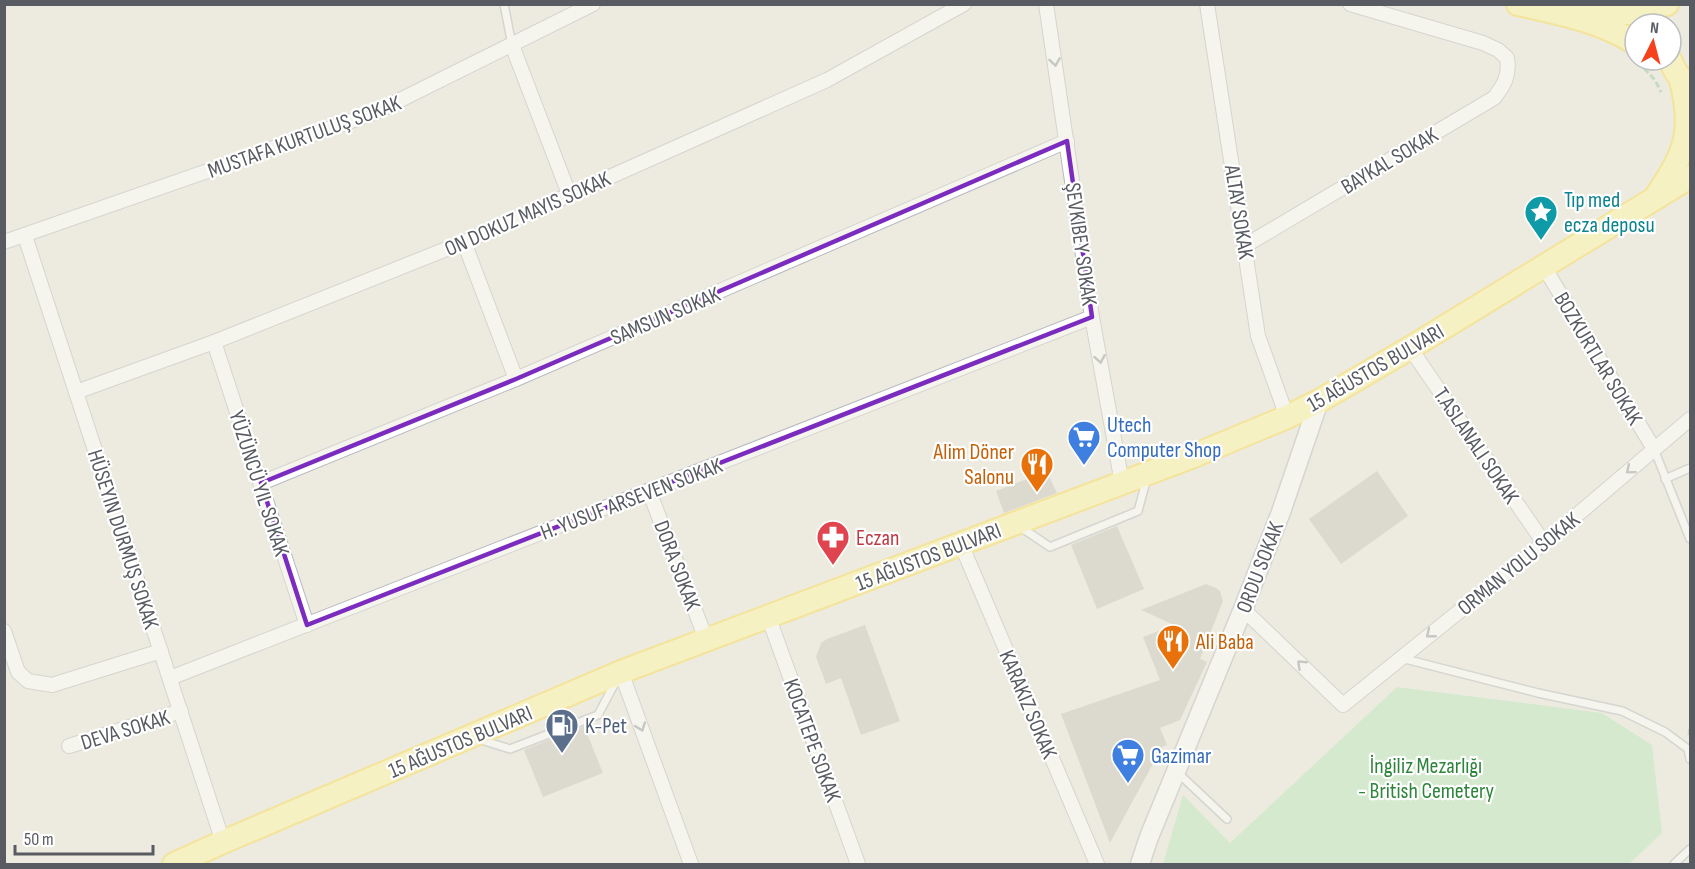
<svg xmlns="http://www.w3.org/2000/svg" width="1695" height="869" font-family="'Sofia Sans Condensed',sans-serif">
	<style>
		.green { fill: #b9e7bd }
		.building { fill: #c8c5bd }
		.lines { fill: none; stroke-linecap: round; stroke-linejoin: round }
		.service-casing { stroke: #b8bac0; stroke-width: 10 }
		.minor-casing { stroke: #b8bac0; stroke-width: 16 }
		.tertiary-casing { stroke: #b8bac0; stroke-width: 21 }
		.primary-casing { stroke: #fcda4a; stroke-width: 26 }
		.path { stroke: #92c8a6; stroke-width: 3; stroke-dasharray: 6 3; stroke-linecap: butt }
		.service { stroke: #fff; stroke-width: 7 }
		.minor { stroke: #fff; stroke-width: 14 }
		.tertiary { stroke: #fff; stroke-width: 18 }
		.primary { stroke: #fff8a2; stroke-width: 22 }
		.oneway { stroke: #9b9da1 }
		.marked { fill: none; stroke: #7b2cbf; stroke-width: 4.5; stroke-linejoin: round }
		.labels { text-anchor: middle; stroke-width: 4.5; stroke-linejoin: round; paint-order: stroke }
		.street-label { font-size: 22px; fill: #585c62; stroke: #fff }
		.culture-label { font-size: 22px; fill: #0d838f; stroke: #fff; text-anchor: start }
		.shop-label { font-size: 22px; fill: #366cbe; stroke: #fff; text-anchor: start }
		.food-label { font-size: 22px; fill: #c56008; stroke: #fff; text-anchor: end }
		.health-label { font-size: 22px; fill: #be3a42; stroke: #fff; text-anchor: start }
		.service-label { font-size: 22px; fill: #4e5e75; stroke: #fff; text-anchor: start }
		.park-label { font-size: 22px; fill: #2e843a; stroke: #fff }
	</style>
	<rect width="100%" height="100%" fill="#edebdf"/>
	<!-- green -->
	<polygon class="green" points="1397,687 1602,713 1652,745 1662,833 1629,864 1163,864 1183,795 1230,843"/>
	<!-- building -->
	<g class="building">
		<polygon points="1377,471 1408,516 1341,564 1309,519"/>
		<polygon points="1047,472 1057,493 1004,513 996,491 1027,479 1026,477"/>
		<polygon points="1117,526 1144,589 1097,609 1071,545"/>
		<polygon points="1206,584 1216,588 1220,591 1223,601 1200,659 1207,662 1180,720 1160,728 1167,745 1162,747 1110,843 1061,714 1160,680 1143,637 1174,625 1141,610"/>
		<polygon points="865,625 900,721 861,735 841,678 826,684 816,657 821,643 827,639"/>
		<polygon points="584,726 603,773 543,797 524,750"/>
	</g>
	<g class="lines">
		<defs>
			<g id="service">
				<polyline points="504,4 512,45"/>
				<polyline points="1654,449 1690,539"/>
				<polyline points="1665,479 1690,468"/>
				<polyline points="1019,526 1050,547 1138,511 1147,478"/>
				<polyline points="1401,658 1538,693 1622,711 1665,732 1688,749 1690,759"/>
				<polyline points="478,739 510,749 598,715 616,681"/>
				<polyline points="1178,773 1227,819"/>
				<polyline points="1674,864 1690,849"/>
			</g>
			<g id="minor">
				<polyline points="1046,4 1092,317 1122,483"/>
				<polyline points="1207,4 1258,336 1287,417"/>
				<polyline points="512,45 569,194"/>
				<polyline points="25,236 223,842"/>
				<polyline points="4,242 374,113 593,4"/>
				<polyline points="464,242 516,379"/>
				<path d="M1246,245L1494,98C1504,85 1510,76 1507,58L1498,50L1483,43L1350,4"/>
				<polyline points="1544,267 1654,449"/>
				<polyline points="214,342 307,625"/>
				<polyline points="1410,348 1544,543"/>
				<polyline points="76,392 214,342 464,242 827,80 964,4"/>
				<polyline points="261,483 516,379 1067,141"/>
				<polyline points="649,491 706,639"/>
				<polyline points="961,544 1097,864"/>
				<polyline points="1243,609 1343,705 1544,543 1690,419"/>
				<polyline points="768,616 858,864"/>
				<polyline points="4,631 18,672 28,681 52,685 161,651"/>
				<polyline points="621,672 691,864"/>
				<polyline points="170,678 1092,317"/>
				<polyline points="69,746 181,711"/>
			</g>
			<polyline id="tertiary" points="1140,864 1149,837 1243,609 1281,512 1319,401"/>
			<g id="primary">
				<path d="M1518,4C1558,13 1601,21 1635,43"/>
				<polyline points="1582,15 1628,13 1667,4"/>
				<polyline points="1670,60 1676,72 1690,90"/>
				<path d="M1657,195C1686,151 1694,132 1681,80"/>
				<polyline points="174,864 223,842 621,672 1191,457 1287,417 1319,401 1410,348 1690,177"/>
			</g>
		</defs>
		<!-- service casing -->
		<use href="#service" class="service-casing"/>
		<!-- minor casing -->
		<use href="#minor" class="minor-casing"/>
		<!-- tertiary casing -->
		<use href="#tertiary" class="tertiary-casing"/>
		<!-- primary casing -->
		<use href="#primary" class="primary-casing"/>
		<!-- path -->
		<g class="path">
			<polyline points="1638,62 1655,80 1661,92"/>
			<polyline points="1689,735 1690,726"/>
		</g>
		<!-- service -->
		<use href="#service" class="service"/>
		<!-- minor -->
		<use href="#minor" class="minor"/>
		<!-- tertiary -->
		<use href="#tertiary" class="tertiary"/>
		<!-- primary -->
		<use href="#primary" class="primary"/>
	</g>
	<!-- one-way arrows -->
	<defs><path id="oneway-chevron" d="M-2-3.5L2.5 0L-2 3.5" fill="none" stroke-width="1.6" stroke-linecap="round" stroke-linejoin="round" transform="scale(1.5)"/></defs>
	<g class="oneway">
		<use href="#oneway-chevron" transform="translate(1055 62) rotate(81)"/>
		<use href="#oneway-chevron" transform="translate(1100 359) rotate(80)"/>
		<use href="#oneway-chevron" transform="translate(1630 470) rotate(140)"/>
		<use href="#oneway-chevron" transform="translate(1430 634) rotate(141)"/>
		<use href="#oneway-chevron" transform="translate(1301 664) rotate(-136)"/>
		<use href="#oneway-chevron" transform="translate(641 727) rotate(70)"/>
	</g>
	<!-- marked area -->
	<path d="M0 0H1695V869H0ZM1067,141L1092,317L307,625L261,483L516,379Z" fill="#edebdf" fill-opacity=".55" fill-rule="evenodd"/>
	<path class="marked" d="M1067,141L1092,317L307,625L261,483L516,379Z"/>
	<!-- icons -->
	<defs>
		<symbol id="sight-pin" viewBox="-11 -11 22 30"><path d="M0 17L-7.5 6A9.5 9.5 0 1 1 7.5 6Z" fill="#0f9aa8" stroke="#fff"/><path d="M0-6L1.8-2.2L6-1.7L2.9 1.2L3.7 5.4L0 3.3L-3.7 5.4L-2.9 1.2L-6-1.7L-1.8-2.2Z" fill="#fff"/></symbol>
		<symbol id="supermarket-pin" viewBox="-11 -11 22 30"><path d="M0 17L-7.5 6A9.5 9.5 0 1 1 7.5 6Z" fill="#3f7fe0" stroke="#fff"/><path d="M-6-5.5h2.5l.6 2H6L4.5 2H-2.5L-4.4-4H-6ZM-1.5 3.2a1.3 1.3 0 1 0 .1 0ZM3 3.2a1.3 1.3 0 1 0 .1 0Z" fill="#fff"/></symbol>
		<symbol id="restaurant-pin" viewBox="-11 -11 22 30"><path d="M0 17L-7.5 6A9.5 9.5 0 1 1 7.5 6Z" fill="#e8710a" stroke="#fff"/><path d="M-5-6h1v4h1v-4h1v4h1v-4h1v5L-1.5 .5V6h-2V.5L-5-1ZM5-6V6H3V1.5H1.5Q1.5-4 5-6Z" fill="#fff"/></symbol>
		<symbol id="pharmacy-pin" viewBox="-11 -11 22 30"><path d="M0 17L-7.5 6A9.5 9.5 0 1 1 7.5 6Z" fill="#e0444e" stroke="#fff"/><path d="M-2-6h4v4h4v4h-4v4h-4v-4h-4v-4h4Z" fill="#fff"/></symbol>
		<symbol id="fuel-pin" viewBox="-11 -11 22 30"><path d="M0 17L-7.5 6A9.5 9.5 0 1 1 7.5 6Z" fill="#5c6f8a" stroke="#fff"/><path d="M-5.5-6h7V0h2V4h1.3V-2.5L3-4.5l.8-.8L6-3V5H2.5V1h-1V6h-7ZM-4.2-4.7v3.2H.2V-4.7Z" fill="#fff"/></symbol>
	</defs>
	<g fill-rule="evenodd">
		<use href="#sight-pin" x="1522" y="193" width="38" height="52"/>
		<use href="#supermarket-pin" x="1065" y="418" width="38" height="52"/>
		<use href="#restaurant-pin" x="1018" y="445" width="38" height="52"/>
		<use href="#pharmacy-pin" x="814" y="518" width="38" height="52"/>
		<use href="#restaurant-pin" x="1154" y="622" width="38" height="52"/>
		<use href="#fuel-pin" x="543" y="706" width="38" height="52"/>
		<use href="#supermarket-pin" x="1109" y="736" width="38" height="52"/>
	</g>
	<g class="labels">
		<!-- street labels -->
		<g class="street-label">
			<text transform="translate(304 136) rotate(-20)" y="8">MUSTAFA KURTULUŞ SOKAK</text>
			<text transform="translate(1389 160) rotate(-31)" y="8">BAYKAL SOKAK</text>
			<text transform="translate(1240 212) rotate(81)" y="8">ALTAY SOKAK</text>
			<text transform="translate(527 213) rotate(-24)" y="8">ON DOKUZ MAYIS SOKAK</text>
			<text transform="translate(1082 244) rotate(82)" y="8">ŞEVKIBEY SOKAK</text>
			<text transform="translate(665 315) rotate(-23)" y="8">SAMSUN SOKAK</text>
			<text transform="translate(1599 358) rotate(59)" y="8">BOZKURTLAR SOKAK</text>
			<text transform="translate(1375 367) rotate(-30)" y="8">15 AĞUSTOS BULVARI</text>
			<text transform="translate(1477 445) rotate(56)" y="8">T.ASLANALI SOKAK</text>
			<text transform="translate(260 483) rotate(72)" y="8">YÜZÜNCÜ YIL SOKAK</text>
			<text transform="translate(631 498) rotate(-21)" y="8">H. YUSUF ARSEVEN SOKAK</text>
			<text transform="translate(124 539) rotate(72)" y="8">HÜSEYIN DURMUŞ SOKAK</text>
			<text transform="translate(928 556) rotate(-21)" y="8">15 AĞUSTOS BULVARI</text>
			<text transform="translate(1518 563) rotate(-39)" y="8">ORMAN YOLU SOKAK</text>
			<text transform="translate(678 565) rotate(69)" y="8">DORA SOKAK</text>
			<text transform="translate(1259 567) rotate(-69)" y="8">ORDU SOKAK</text>
			<text transform="translate(1029 704) rotate(67)" y="8">KARAKIZ SOKAK</text>
			<text transform="translate(125 729) rotate(-17)" y="8">DEVA SOKAK</text>
			<text transform="translate(813 740) rotate(70)" y="8">KOCATEPE SOKAK</text>
			<text transform="translate(460 741) rotate(-23)" y="8">15 AĞUSTOS BULVARI</text>
		</g>
		<!-- culture labels -->
		<g class="culture-label">
			<text x="1564" y="207">Tıp med<tspan x="1564" dy="25">ecza deposu</tspan></text>
		</g>
		<!-- shop labels -->
		<g class="shop-label">
			<text x="1107" y="432">Utech<tspan x="1107" dy="25">Computer Shop</tspan></text>
			<text x="1151" y="763">Gazimar</text>
		</g>
		<!-- food labels -->
		<g class="food-label">
			<text x="1014" y="459">Alim Döner<tspan x="1014" dy="25">Salonu</tspan></text>
			<text x="1196" y="649" text-anchor="start">Ali Baba</text>
		</g>
		<!-- health labels -->
		<g class="health-label">
			<text x="856" y="545">Eczan</text>
		</g>
		<!-- service labels -->
		<g class="service-label">
			<text x="585" y="733">K-Pet</text>
		</g>
		<!-- park labels -->
		<g class="park-label">
			<text x="1426" y="773">İngiliz Mezarlığı<tspan x="1426" dy="25">- British Cemetery</tspan></text>
		</g>
	</g>
	<!-- border -->
	<rect width="1695" height="869" fill="none" stroke="#585c62" stroke-width="12"/>
	<!-- north arrow -->
	<g transform="translate(1653 42) rotate(6)"><circle r="28" fill="#ffffff" stroke="#bcbec0" stroke-width="1.5"/>
	<path d="M0-4.5L10 22L0 15L-10 22Z" fill="#f6411d"/>
	<text y="-9" font-size="16" font-weight="bold" text-anchor="middle" fill="#585c62">N</text>
	</g>
	<!-- scale -->
	<path d="M15 845v9h138v-9" fill="none" stroke="#585c62" stroke-width="3"/>
	<text x="24" y="845" font-size="18" fill="#585c62" stroke="#ffffff" stroke-width="4.5" paint-order="stroke">50 m</text>
</svg>
